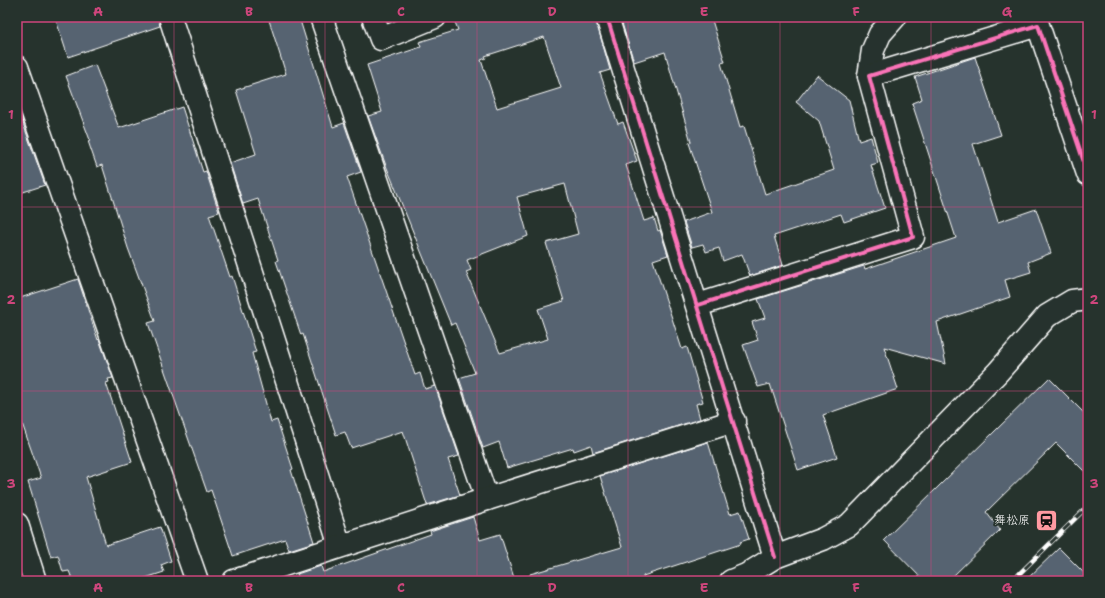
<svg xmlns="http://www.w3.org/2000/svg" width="1105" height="598" font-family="'Shantell Sans','Klee One',sans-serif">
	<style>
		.building { fill: #576471; stroke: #fff; fill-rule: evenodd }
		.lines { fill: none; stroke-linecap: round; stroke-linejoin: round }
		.minor-casing { stroke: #fff; stroke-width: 25 }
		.minor { stroke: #26332d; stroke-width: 22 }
		.rail-casing { stroke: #fff; stroke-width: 4.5 }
		.rail { stroke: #26332d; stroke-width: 3; stroke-dasharray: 9; stroke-linecap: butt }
		.cycleway-casing { stroke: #26332d; stroke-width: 6 }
		.cycleway { stroke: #fb73b8; stroke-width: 4 }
		.grid { fill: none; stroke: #ce467c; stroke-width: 1; stroke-opacity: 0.55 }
		.labels { text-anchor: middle; stroke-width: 3.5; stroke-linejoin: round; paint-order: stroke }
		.poi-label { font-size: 12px; fill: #fff; stroke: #26332d; text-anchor: end }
		.neatline { fill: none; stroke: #ce467c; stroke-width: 1.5 }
		.grid-label { font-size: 13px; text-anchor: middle; font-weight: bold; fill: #ce467c }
	</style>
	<rect width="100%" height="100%" fill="#26332d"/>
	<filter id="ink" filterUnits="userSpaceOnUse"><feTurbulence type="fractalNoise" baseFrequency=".025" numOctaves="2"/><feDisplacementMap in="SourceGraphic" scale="8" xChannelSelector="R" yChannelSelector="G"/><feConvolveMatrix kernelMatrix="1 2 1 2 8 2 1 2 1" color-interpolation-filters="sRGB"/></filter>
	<g filter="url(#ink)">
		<!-- building -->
		<g class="building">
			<polygon points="55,17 158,17 160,26 68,57"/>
			<polygon points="268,17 299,17 333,127 344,123 361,172 347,177 415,375 420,373 425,389 435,386 459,456 448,459 460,495 427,505 403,431 351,448 345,432 336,435 303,334 301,335 276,261 278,260 258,199 243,204 230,163 256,154 236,90 286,74"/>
			<path d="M470,17H595L610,70L600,73L618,124L623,122L637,161L626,165L644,221L654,218L658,231L660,230L668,255L653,260L682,349L687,347L703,402L696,404L700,419L593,453L591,445L574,451L573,448L507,468L499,442L483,448L459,378L475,373L455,323L451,325L385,163L368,116L382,112L367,65L421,47L419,42L458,30L455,22ZM544,37L561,88L497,108L481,60L486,58L485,56ZM565,184L578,234L546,243L564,301L538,309L548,339L500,353L466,272L471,270L467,260L528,236L517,197Z"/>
			<polygon points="620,17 711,17 725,62 721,63 740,127 744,126 765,194 834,170 819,121 796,102 817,75 849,100 859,141 871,137 878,163 871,165 885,208 844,222 841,214 774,236 783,265 750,276 742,254 723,261 719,248 706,252 703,244 692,247 684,222 712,212 689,143 691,142 665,52 634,62"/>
			<polygon points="975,57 1001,135 973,144 998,222 1036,209 1051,253 1028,262 1031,272 1005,280 1010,297 937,322 946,364 884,347 898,389 823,415 837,457 798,470 770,384 758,387 743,345 758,340 752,322 765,318 758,299 864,266 865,269 956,238 912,103 922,99 915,77"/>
			<polygon points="95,65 119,128 182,107 203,172 206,171 219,212 209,215 230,277 232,276 256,352 252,353 271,422 277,420 293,469 291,470 314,542 289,550 285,539 233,556 211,490 207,492 148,323 155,321 128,248 102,165 97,167 88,141 90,140 66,76"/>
			<polygon points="17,112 19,112 45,185 17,194"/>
			<polygon points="78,279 98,340 99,339 113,378 108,379 109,382 106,383 132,462 86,477 106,545 160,527 171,561 161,565 164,572 136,581 73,581 69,571 63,572 58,555 51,557 28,482 41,478 17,409 17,299"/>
			<polygon points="1049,378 1088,417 1088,475 1056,443 986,512 1000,530 948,581 924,581 884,540"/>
			<polygon points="708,442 730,514 740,511 749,539 740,542 741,544 643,576 644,581 531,581 530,574 622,547 600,476"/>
			<polygon points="473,517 480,540 500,534 515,581 300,581 297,574 321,566 323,572 431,534 430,531"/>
			<polygon points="1059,548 1088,577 1088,581 1025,581"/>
		</g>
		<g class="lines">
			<defs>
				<g id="minor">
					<polyline points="170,17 340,546"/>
					<polyline points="321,17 487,499"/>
					<polyline points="373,17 381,39 435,17"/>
					<polyline points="607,17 775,557"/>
					<polyline points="17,67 197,581"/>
					<polyline points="869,76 873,50 880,34 895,17"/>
					<polyline points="698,305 913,237 869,76 1038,25 1088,174"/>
					<polyline points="17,524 35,581"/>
					<polyline points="234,581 487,499 734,421"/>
					<polyline points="731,581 746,575 775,557 823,539 849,525 998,372 1047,316 1072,301 1088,299"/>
				</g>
			</defs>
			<!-- minor casing -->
			<use href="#minor" class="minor-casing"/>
			<!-- minor -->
			<use href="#minor" class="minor"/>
			<defs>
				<polyline id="rail" points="1012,581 1088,506"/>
			</defs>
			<!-- rail casing -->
			<use href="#rail" class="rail-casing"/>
			<!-- rail -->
			<use href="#rail" class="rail"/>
			<defs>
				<g id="cycleway">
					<polyline points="607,17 775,557"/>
					<polyline points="698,305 913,237 869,76 1038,25 1088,174"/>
				</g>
			</defs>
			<!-- cycleway casing -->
			<use href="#cycleway" class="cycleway-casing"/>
			<!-- cycleway -->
			<use href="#cycleway" class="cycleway"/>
		</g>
	</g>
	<!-- grid -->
	<path class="grid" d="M174,17V581M325,17V581M477,17V581M628,17V581M780,17V581M931,17V581M17,207H1088M17,391H1088"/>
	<!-- icons -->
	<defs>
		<symbol id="station-square" viewBox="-11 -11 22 22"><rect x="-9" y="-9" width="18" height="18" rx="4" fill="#ff9aa2" stroke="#26332d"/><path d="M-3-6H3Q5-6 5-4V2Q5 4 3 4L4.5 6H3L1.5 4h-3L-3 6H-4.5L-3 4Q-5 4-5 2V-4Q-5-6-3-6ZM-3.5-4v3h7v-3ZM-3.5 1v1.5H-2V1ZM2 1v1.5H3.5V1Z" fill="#111"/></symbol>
	</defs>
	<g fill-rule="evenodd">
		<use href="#station-square" x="1034" y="508" width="25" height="25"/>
	</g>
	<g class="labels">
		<!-- poi labels -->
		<g class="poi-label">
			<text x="1030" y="524">舞松原</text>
		</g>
	</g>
	<!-- margin -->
	<rect width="1105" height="598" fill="none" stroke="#26332d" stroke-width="44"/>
	<rect x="22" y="22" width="1061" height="554" class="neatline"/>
	<g class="grid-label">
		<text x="98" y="16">A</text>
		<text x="249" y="16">B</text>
		<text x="401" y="16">C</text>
		<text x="552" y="16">D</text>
		<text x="704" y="16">E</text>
		<text x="856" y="16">F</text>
		<text x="1007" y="16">G</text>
		<text x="11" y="119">1</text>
		<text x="1094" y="119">1</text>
		<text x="11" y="304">2</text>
		<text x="1094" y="304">2</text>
		<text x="11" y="488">3</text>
		<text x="1094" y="488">3</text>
		<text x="98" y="592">A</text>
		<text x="249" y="592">B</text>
		<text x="401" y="592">C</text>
		<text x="552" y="592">D</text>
		<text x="704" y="592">E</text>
		<text x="856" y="592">F</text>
		<text x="1007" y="592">G</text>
	</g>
</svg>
